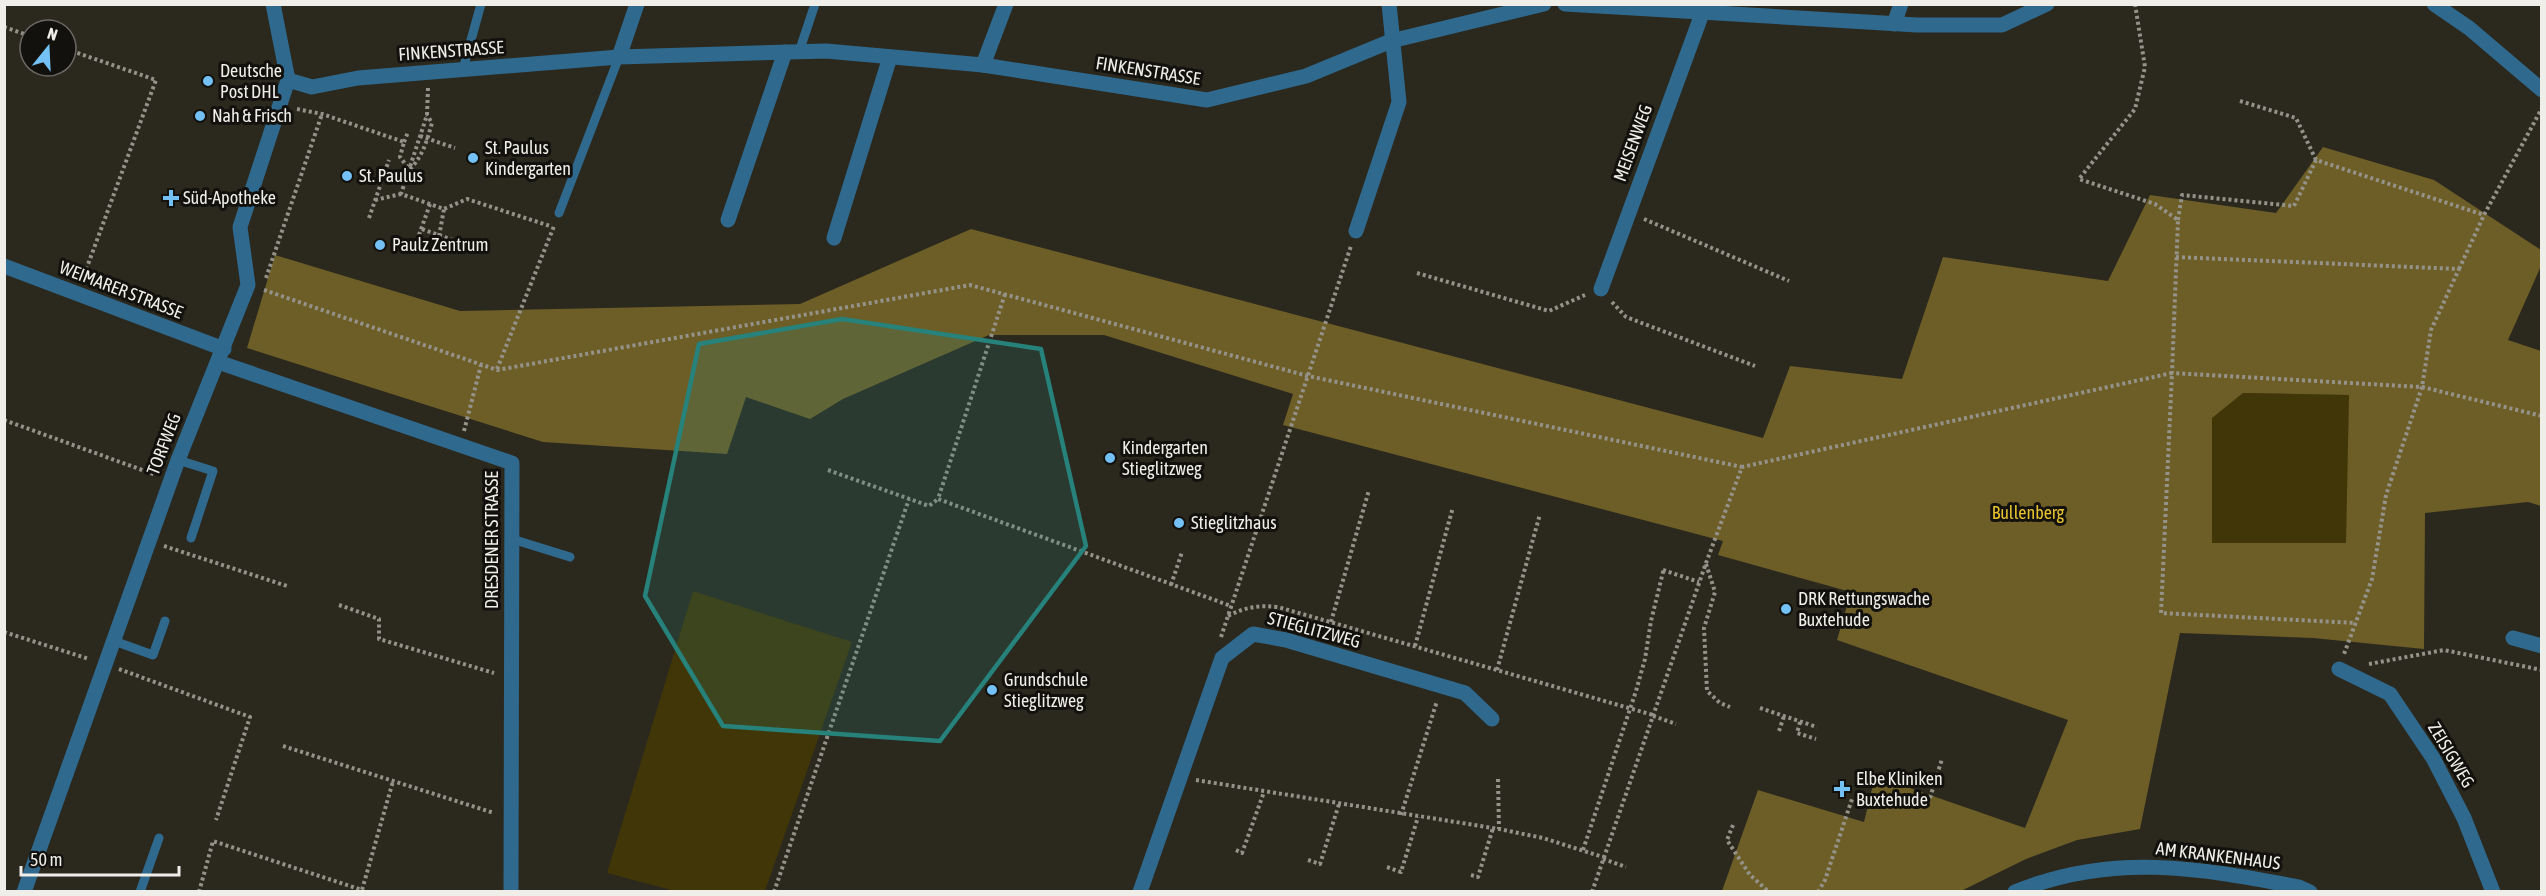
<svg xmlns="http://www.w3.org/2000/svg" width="2546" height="896" font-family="'Asap Condensed',sans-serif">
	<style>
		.green { fill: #413608 }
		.forest { fill: #6d5e27; fill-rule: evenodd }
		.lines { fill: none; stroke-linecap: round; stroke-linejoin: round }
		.path { stroke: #95928a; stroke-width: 4; stroke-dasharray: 3 3; stroke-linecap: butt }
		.service { stroke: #2f698d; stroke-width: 9 }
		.minor { stroke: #2f698d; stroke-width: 15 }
		.marked { fill: #26827a; fill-opacity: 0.2; stroke: #26827a; stroke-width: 4.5; stroke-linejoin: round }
		.poi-dot { fill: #73c1f5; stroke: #12110d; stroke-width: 2 }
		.labels { text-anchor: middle; stroke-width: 6; stroke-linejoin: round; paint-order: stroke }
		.street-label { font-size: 18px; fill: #f0eee8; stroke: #12110d }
		.poi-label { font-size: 18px; fill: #f0eee8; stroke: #12110d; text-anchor: start }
		.park-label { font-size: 18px; fill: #e7c332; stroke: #12110d }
	</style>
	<rect width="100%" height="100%" fill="#2b281e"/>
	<!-- green -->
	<g class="green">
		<polygon points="2243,393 2349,395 2347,543 2212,543 2212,417"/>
		<polygon points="693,591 852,642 765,891 675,891 607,873"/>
	</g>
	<!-- forest -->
	<path class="forest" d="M2323,147L2434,180L2541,250V266L2508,340L2541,351V506L2528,502L2425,513L2424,649L2313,638L2180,633L2140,829L2077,840L2026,859L1961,891H1722L1758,790L1864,822L1875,776L2025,828L2068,720L1837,640L1851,592L1718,555L1723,541L1283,425L1293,394L1104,335H989L843,399L810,419L746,397L727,454L543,442L247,348L275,255L460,311L800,304L971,229L1763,438L1790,366L1902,379L1943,257L2108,281L2150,195L2276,213ZM2243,393L2349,395L2346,543H2212V418Z"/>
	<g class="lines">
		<!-- path -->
		<g class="path">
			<polyline points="1144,4 1145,4"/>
			<polyline points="2135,4 2145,67 2135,109 2079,179 2155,204 2178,220 2172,373 2422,387 2386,495 2372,579 2344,654"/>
			<polyline points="4,27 30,36"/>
			<polyline points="66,49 156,80 83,278"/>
			<polyline points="428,88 427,115 401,194 444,209 467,199 550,226"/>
			<polyline points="2240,101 2296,118 2316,160"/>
			<polyline points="297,109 322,114 404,142 400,157 409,169"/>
			<polyline points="420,136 455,148"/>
			<polyline points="404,142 408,132"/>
			<path d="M410,169C423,156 427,140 432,123L427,115"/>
			<polyline points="375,200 401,194"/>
			<polyline points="369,218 389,160"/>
			<polyline points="1644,219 1789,281"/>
			<polyline points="2178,220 2182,195 2294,206 2316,160 2484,215 2542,108"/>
			<polyline points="422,229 458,242 456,248"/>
			<polyline points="419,235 430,204"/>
			<polyline points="438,242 444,209"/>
			<polyline points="2176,257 2459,269 2431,330 2422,387 2542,416"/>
			<polyline points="2459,269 2484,215"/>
			<polyline points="1417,273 1549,311 1585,295"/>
			<polyline points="266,278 322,114"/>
			<polyline points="264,290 497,370 970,285 1308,376 1742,467"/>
			<polyline points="1005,294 938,499 1231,606"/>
			<polyline points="1612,302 1626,317 1755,366"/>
			<polyline points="497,369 554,226"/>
			<polyline points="4,420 156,475"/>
			<polyline points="464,431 481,365"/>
			<polyline points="828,470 929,506 938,499"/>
			<polyline points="164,546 287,586"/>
			<polyline points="1706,564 1715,592 1704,628 1707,691 1720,703 1730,707"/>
			<polyline points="1663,570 1699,582"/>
			<polyline points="1171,585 1182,552"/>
			<polyline points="339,605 379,619 379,639 494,673"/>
			<path d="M1228,616C1245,607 1259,605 1278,607L1653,715"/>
			<polyline points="1331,622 1369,490"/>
			<polyline points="4,632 89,659"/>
			<polyline points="1221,637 1351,246"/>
			<polyline points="1415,646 1453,507"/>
			<polyline points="2369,664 2444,650 2542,670"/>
			<polyline points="119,669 250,717 216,820"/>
			<polyline points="1497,670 1540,514"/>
			<polyline points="1760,708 1817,727"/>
			<polyline points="1653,716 1676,724"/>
			<polyline points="1800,722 1797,733 1816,739"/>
			<polyline points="1779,731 1784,716"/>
			<polyline points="283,746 494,813"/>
			<polyline points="1498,779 1499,829"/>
			<polyline points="1196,780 1499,829 1543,838 1603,857"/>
			<polyline points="1930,798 1942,759"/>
			<polyline points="1401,815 1437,701"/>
			<polyline points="1733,825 1727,840 1750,875 1769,892"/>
			<polyline points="1236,850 1242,853 1264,792"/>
			<polyline points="1583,850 1636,691 1645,659 1651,621 1664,568"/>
			<polyline points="1603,859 1626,867"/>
			<polyline points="1308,860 1320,864 1339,804"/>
			<polyline points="1387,867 1401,872 1418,817"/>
			<polyline points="1471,875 1478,877 1493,828"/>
			<polyline points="199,892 213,841 362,890 393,781"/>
			<polyline points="774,892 909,499"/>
			<polyline points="1592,892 1706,563 1742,467 2172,373 2161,613 2356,623"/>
			<polyline points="1818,892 1825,880 1852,799"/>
		</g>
		<!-- service -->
		<g class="service">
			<polyline points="799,52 815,4"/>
			<polyline points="463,69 481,4"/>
			<polyline points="559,213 619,57"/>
			<polyline points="178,460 213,471 191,538"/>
			<polyline points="512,539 570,557"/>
			<polyline points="114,641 153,655 165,621"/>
			<polyline points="140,892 159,838"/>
		</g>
		<!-- minor -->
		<g class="minor">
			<polyline points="1565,4 1917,25 2002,25 2047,4"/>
			<polyline points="2434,4 2469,28 2542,90"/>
			<polyline points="1894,24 1901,4"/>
			<polyline points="619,57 637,4"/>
			<polyline points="983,65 1006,4"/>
			<polyline points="288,80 312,87 358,78 619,57 826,51 983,65 1207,100 1306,76 1391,41 1544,4"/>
			<polyline points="728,220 785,52"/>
			<polyline points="1356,231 1399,102 1389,4"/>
			<polyline points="834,238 890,57"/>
			<polyline points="4,266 224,349"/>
			<polyline points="1601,289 1703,11"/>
			<polyline points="218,362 512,463 511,892"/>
			<polyline points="2513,638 2542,646"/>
			<polyline points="2339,669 2390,694 2433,758 2464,818 2493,892"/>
			<polyline points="24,892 178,460 248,285 240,227 288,80 273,4"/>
			<polyline points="1140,892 1222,658 1253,634 1286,640 1465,693 1492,719"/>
			<path d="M2015,892C2112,852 2200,868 2299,887L2310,892"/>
		</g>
	</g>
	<!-- marked area -->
	<path class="marked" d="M842,319L1041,349L1086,546L940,741L723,726L645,596L699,344Z"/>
	<!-- markers -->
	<g class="poi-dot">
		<circle cx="208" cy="81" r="6"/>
		<circle cx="200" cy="116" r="6"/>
		<circle cx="473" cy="158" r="6"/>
		<circle cx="347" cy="176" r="6"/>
		<path d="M168 189h6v6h6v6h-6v6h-6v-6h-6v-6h6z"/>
		<circle cx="380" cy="245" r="6"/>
		<circle cx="1110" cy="458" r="6"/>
		<circle cx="1179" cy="523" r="6"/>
		<circle cx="1786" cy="609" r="6"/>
		<circle cx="992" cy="690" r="6"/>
		<path d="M1839 780h6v6h6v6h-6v6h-6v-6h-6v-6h6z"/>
	</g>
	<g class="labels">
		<!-- street labels -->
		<g class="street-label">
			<text transform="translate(451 51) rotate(-4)" y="6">FINKENSTRASSE</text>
			<text transform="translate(1148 71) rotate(9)" y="6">FINKENSTRASSE</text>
			<text transform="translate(1633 143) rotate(-70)" y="6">MEISENWEG</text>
			<text transform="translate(121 290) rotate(21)" y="6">WEIMARER STRASSE</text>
			<text transform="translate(164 444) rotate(-69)" y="6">TORFWEG</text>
			<text transform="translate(492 540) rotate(-90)" y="6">DRESDENER STRASSE</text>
			<text transform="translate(1314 630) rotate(15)" y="6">STIEGLITZWEG</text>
			<text transform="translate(2451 755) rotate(59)" y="6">ZEISIGWEG</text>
			<text transform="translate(2218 856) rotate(7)" y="6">AM KRANKENHAUS</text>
		</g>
		<!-- poi labels -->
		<g class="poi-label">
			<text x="220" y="77">Deutsche<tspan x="220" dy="21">Post DHL</tspan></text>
			<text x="212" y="122">Nah &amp; Frisch</text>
			<text x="485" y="154">St. Paulus<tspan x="485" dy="21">Kindergarten</tspan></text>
			<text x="359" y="182">St. Paulus</text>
			<text x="183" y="204">Süd-Apotheke</text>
			<text x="392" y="251">Paulz Zentrum</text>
			<text x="1122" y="454">Kindergarten<tspan x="1122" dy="21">Stieglitzweg</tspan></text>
			<text x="1191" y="529">Stieglitzhaus</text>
			<text x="1798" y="605">DRK Rettungswache<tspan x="1798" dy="21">Buxtehude</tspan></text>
			<text x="1004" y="686">Grundschule<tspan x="1004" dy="21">Stieglitzweg</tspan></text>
			<text x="1856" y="785">Elbe Kliniken<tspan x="1856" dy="21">Buxtehude</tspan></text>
		</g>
		<!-- park labels -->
		<g class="park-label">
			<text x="2028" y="519">Bullenberg</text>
		</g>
	</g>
	<!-- border -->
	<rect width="2546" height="896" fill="none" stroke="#f0eee8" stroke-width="12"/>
	<!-- north arrow -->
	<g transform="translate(48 48) rotate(18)"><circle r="28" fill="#12110d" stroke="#6b6965" stroke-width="1.5"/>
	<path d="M0-4.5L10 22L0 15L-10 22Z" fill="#73c1f5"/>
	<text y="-9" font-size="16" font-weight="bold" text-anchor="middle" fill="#f0eee8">N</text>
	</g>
	<!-- scale -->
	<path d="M21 866v9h158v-9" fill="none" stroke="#f0eee8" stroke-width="3"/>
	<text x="30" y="866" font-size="18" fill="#f0eee8" stroke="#12110d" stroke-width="4.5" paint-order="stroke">50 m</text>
</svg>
